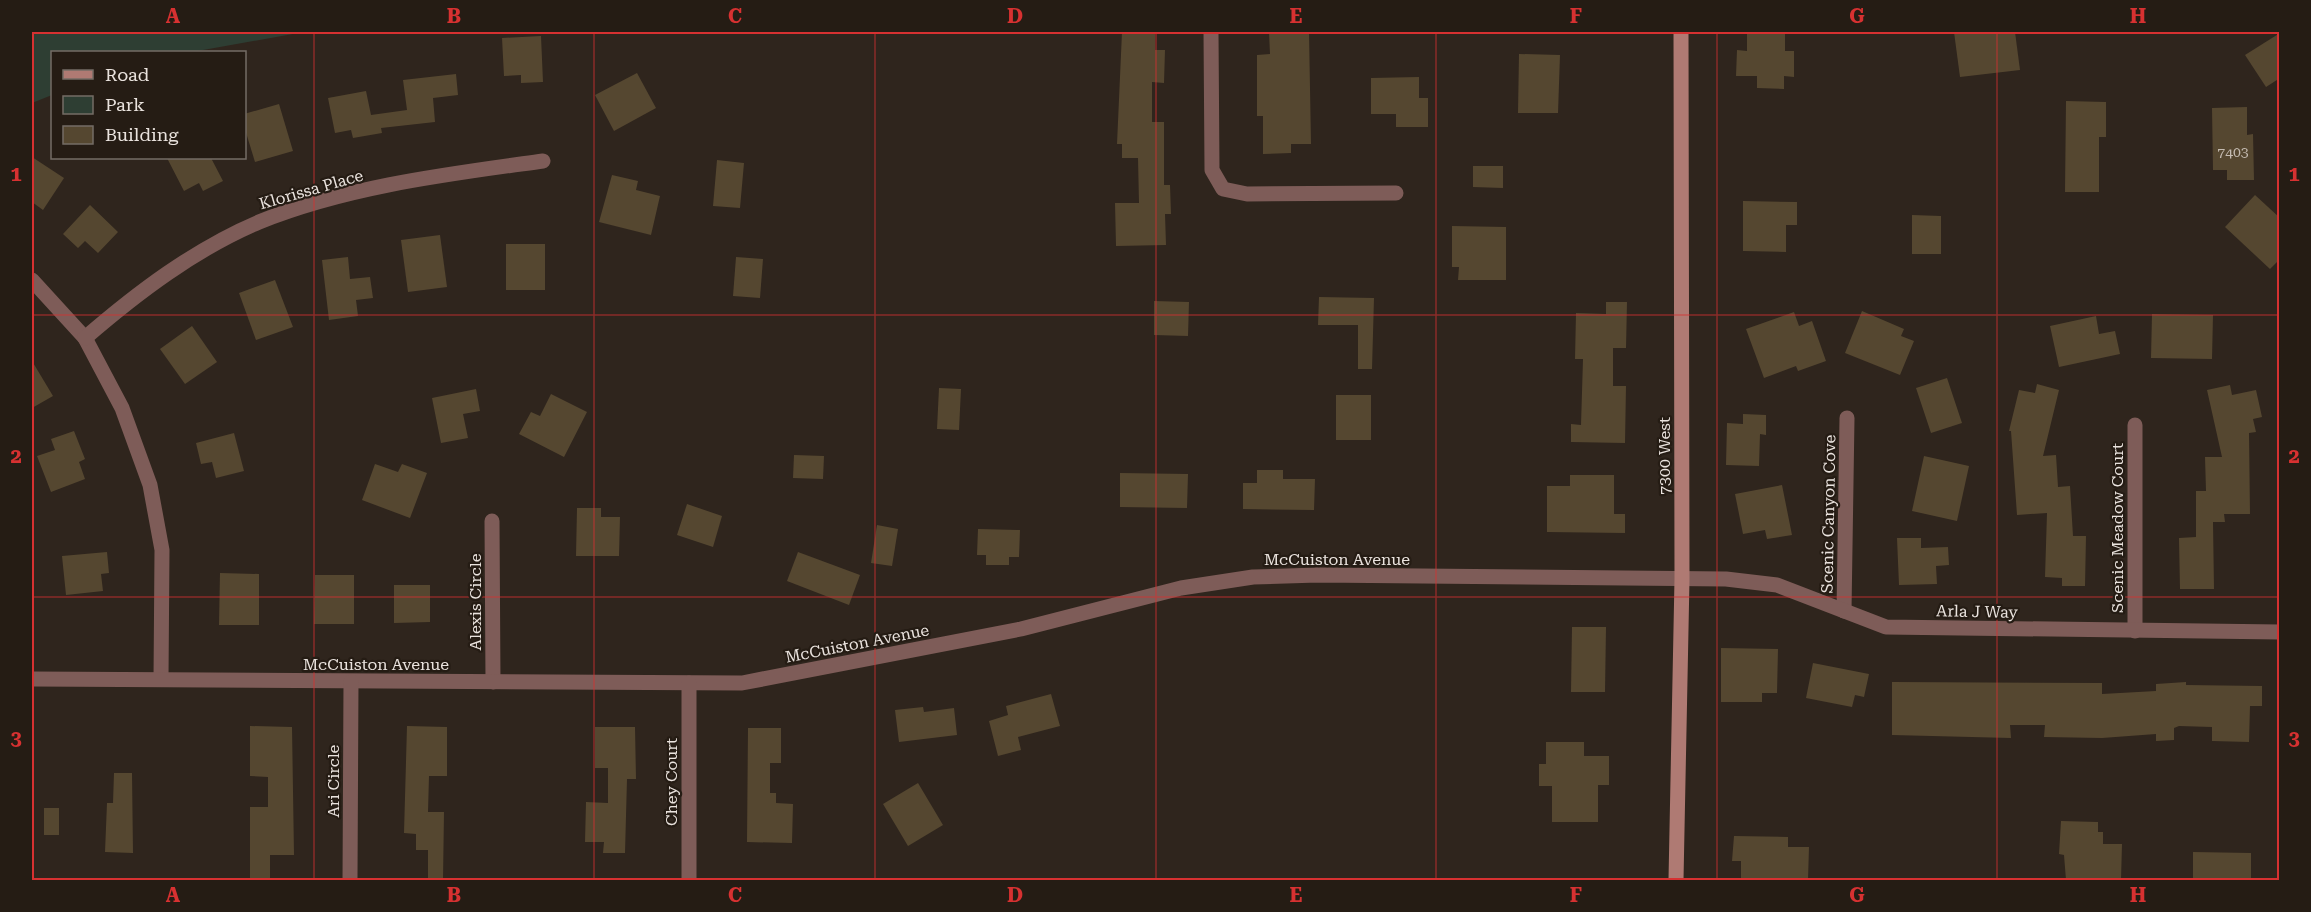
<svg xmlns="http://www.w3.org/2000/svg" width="2311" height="912" font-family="'Roboto Serif',serif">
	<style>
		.green { fill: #2e3e33 }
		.building { fill: #554730 }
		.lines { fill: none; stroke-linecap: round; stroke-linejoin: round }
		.street { stroke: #7e5c58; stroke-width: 15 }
		.secondary { stroke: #af7a73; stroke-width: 15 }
		.grid { fill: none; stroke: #d73131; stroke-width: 1.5; stroke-opacity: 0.55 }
		.labels { text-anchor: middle; stroke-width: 4.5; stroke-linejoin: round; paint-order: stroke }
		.number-label { font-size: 14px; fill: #c5bcb2 }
		.street-label { font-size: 16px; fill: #eae3de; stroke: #251c14 }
		.neatline { fill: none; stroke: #d73131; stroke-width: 2 }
		.grid-label { font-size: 20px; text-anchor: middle; font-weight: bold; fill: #d73131 }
	</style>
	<rect width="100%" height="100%" fill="#2f251d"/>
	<!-- green -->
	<polygon class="green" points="32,32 304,32 192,52 52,52 52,95 32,103"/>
	<!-- building -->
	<g class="building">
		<polygon points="1122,32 1155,32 1155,50 1165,50 1164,83 1152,82 1152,122 1164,122 1164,185 1170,185 1171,214 1165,214 1166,245 1116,246 1115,203 1139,203 1138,158 1122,158 1122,144 1117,144"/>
		<polygon points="1269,32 1309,32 1311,144 1291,144 1291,153 1263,154 1263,116 1257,116 1257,55 1270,54"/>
		<polygon points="1747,32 1785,32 1785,51 1794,51 1794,77 1784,76 1784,89 1757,88 1757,76 1736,76 1737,50 1747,51"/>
		<polygon points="1954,32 2015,32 2020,70 1960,77"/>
		<polygon points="2280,33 2280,78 2266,87 2245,55"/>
		<polygon points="541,36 543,82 521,83 521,75 504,76 502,38"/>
		<polygon points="1519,54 1560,55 1558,113 1518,113"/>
		<polygon points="637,73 656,108 614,131 595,95"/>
		<polygon points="456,74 458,95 433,98 435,122 381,128 382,133 353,138 351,130 335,133 328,98 366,91 371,115 407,110 403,80"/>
		<polygon points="1419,77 1419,98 1428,98 1428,127 1396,127 1396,114 1371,114 1371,78"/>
		<polygon points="2066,101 2106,102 2106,137 2099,137 2099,192 2065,192"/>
		<polygon points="279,104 293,151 255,162 244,126 244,114"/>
		<polygon points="2247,107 2247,135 2253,134 2254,180 2227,180 2227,170 2213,170 2212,108"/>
		<polygon points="32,157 64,178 43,210 32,202"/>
		<polygon points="167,158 211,158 223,181 203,191 199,183 184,191"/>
		<polygon points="717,160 744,163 740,208 713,206"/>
		<polygon points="1473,166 1503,166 1503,188 1473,187"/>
		<polygon points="612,175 638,181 636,190 660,196 651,235 599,222"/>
		<polygon points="2255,195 2280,218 2280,259 2270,269 2225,227"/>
		<polygon points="1743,201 1797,202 1797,225 1786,225 1786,252 1743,251"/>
		<polygon points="90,205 118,232 98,253 85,241 78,248 63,234"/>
		<polygon points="1912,215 1941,216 1941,254 1912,254"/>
		<polygon points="1452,226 1506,227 1506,280 1458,280 1459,267 1452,267"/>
		<polygon points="440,235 447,287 408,292 401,240"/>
		<rect x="506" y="244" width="39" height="46"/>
		<polygon points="348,257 350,279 370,277 373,298 356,300 358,316 329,320 322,260"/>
		<polygon points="736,257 763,259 760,298 733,296"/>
		<polygon points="275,280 293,327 256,340 239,293"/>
		<polygon points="1319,297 1374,298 1372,369 1358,369 1358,325 1318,325"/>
		<polygon points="1154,301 1189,302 1188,336 1154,335"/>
		<polygon points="1606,302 1627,302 1626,348 1613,348 1613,386 1626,386 1625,443 1571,442 1571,424 1581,425 1583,359 1575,359 1576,313 1606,314"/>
		<polygon points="1862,311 1904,329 1901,336 1914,341 1900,375 1845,353"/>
		<polygon points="1794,312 1799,326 1812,321 1826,361 1798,371 1796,366 1764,378 1746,329"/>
		<polygon points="2152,314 2213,315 2212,359 2151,358"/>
		<polygon points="2096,316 2099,334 2115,331 2120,354 2059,367 2050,326"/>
		<polygon points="192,326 217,362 185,384 160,349"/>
		<polygon points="32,361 53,396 32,408"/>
		<polygon points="1947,378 1962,423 1931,433 1916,388"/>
		<polygon points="2037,384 2059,390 2043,456 2056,455 2058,487 2070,486 2073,536 2086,536 2085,586 2062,586 2062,578 2045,577 2047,513 2017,515 2011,431 2009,431 2019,390 2035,393"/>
		<polygon points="2230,385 2232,395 2256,390 2262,417 2253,419 2256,432 2249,433 2250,514 2224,514 2225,522 2213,522 2214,589 2180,589 2179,538 2196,537 2196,491 2206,491 2205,457 2222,457 2207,390"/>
		<polygon points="939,388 961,389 959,430 937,429"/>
		<polygon points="476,389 480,411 463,414 468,438 441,443 432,398"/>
		<polygon points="551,394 587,412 564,457 519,434 531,412 540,416"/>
		<rect x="1336" y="395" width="35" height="45"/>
		<polygon points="1743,414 1766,415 1766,435 1760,434 1759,466 1726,465 1727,423 1743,424"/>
		<polygon points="74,431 85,459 79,462 85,479 51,492 37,456 55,450 51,439"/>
		<polygon points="234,433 244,471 216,478 212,462 201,464 196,443"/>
		<polygon points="794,455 824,456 823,479 793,478"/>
		<polygon points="1924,456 1969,466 1957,521 1912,511"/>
		<polygon points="375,464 398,472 402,464 427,473 410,518 362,500"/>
		<polygon points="1257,470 1283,470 1283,479 1315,479 1314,510 1243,509 1243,483 1257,483"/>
		<polygon points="1120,473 1188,474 1187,508 1120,507"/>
		<polygon points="1570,475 1614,475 1614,514 1625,514 1625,533 1547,532 1547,486 1570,486"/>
		<polygon points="1782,485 1792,535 1767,539 1765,530 1743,534 1735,494"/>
		<polygon points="687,504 722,516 713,547 677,535"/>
		<polygon points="577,508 601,508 601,517 620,517 619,556 576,556"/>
		<polygon points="877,525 898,529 892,566 871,563"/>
		<polygon points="978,529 1020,530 1019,557 1009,557 1009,565 986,565 986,555 977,555"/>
		<polygon points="1897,538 1921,538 1921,548 1948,547 1949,565 1936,566 1937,584 1899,585"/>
		<polygon points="107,552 109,573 101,574 103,591 66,595 62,556"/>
		<polygon points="798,552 860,575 849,605 787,581"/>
		<polygon points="220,573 259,574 259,625 219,625"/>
		<polygon points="315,575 354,575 354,624 314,624"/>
		<polygon points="394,585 430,585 430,622 394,623"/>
		<polygon points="1572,627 1606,627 1605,692 1571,692"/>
		<polygon points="1721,648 1778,649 1777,693 1762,693 1762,702 1721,702"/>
		<polygon points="1813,663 1869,674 1864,697 1855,695 1852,707 1806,698"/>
		<polygon points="1892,682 2102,683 2102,694 2156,691 2156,684 2186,682 2186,685 2262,686 2262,706 2250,706 2249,742 2212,741 2212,727 2179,726 2174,728 2174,740 2156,741 2156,734 2102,738 2044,737 2045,725 2010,725 2011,738 1892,735"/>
		<polygon points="1051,694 1060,726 1018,737 1021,750 998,756 989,721 1008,715 1006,706"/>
		<polygon points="923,707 924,712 954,708 957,735 899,742 895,710"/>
		<polygon points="250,726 292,727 294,855 270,855 270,880 250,880 250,807 268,807 268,777 250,776"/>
		<polygon points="407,726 447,727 447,776 429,776 428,812 444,812 443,880 428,880 428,850 416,850 416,834 404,833"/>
		<polygon points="595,727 635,727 636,779 627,779 625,853 603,853 604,842 585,842 586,802 608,803 608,768 595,768"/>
		<polygon points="748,728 781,728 781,763 770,763 770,793 776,793 776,803 793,804 792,843 747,842"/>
		<polygon points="1546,742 1584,742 1584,756 1609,756 1609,785 1598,785 1598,822 1552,822 1552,786 1539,786 1539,764 1546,764"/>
		<polygon points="114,773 132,773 133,853 105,852 107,803 113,803"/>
		<polygon points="918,783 943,825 908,846 883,804"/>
		<rect x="44" y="808" width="15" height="27"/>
		<polygon points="2061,821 2098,822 2098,832 2103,832 2103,844 2122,844 2121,880 2066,880 2064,855 2059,854"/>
		<polygon points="1734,836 1788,837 1788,847 1809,847 1808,880 1741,880 1741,861 1732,861"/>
		<polygon points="2193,852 2251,853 2251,880 2193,880"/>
	</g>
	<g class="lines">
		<!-- street -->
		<g class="street">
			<polyline points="1211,32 1212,170 1223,189 1247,194 1396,193"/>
			<polyline points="32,280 85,338 122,408 150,485 162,550 161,679"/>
			<path d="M85,338C137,293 195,249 259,222C348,186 449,174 543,161"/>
			<polyline points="492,521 493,682"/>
			<polyline points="1844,611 1847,418"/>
			<polyline points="2135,631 2135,425"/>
			<polyline points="32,679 742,683 1021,629 1181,588 1253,577 1318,575 1726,579 1777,585 1886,627 2280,632"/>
			<polyline points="689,683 689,880"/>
			<polyline points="350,880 351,682"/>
		</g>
		<!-- secondary -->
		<polyline class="secondary" points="1676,880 1682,579 1681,32"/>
	</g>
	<!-- grid -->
	<path class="grid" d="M314,32V880M594,32V880M875,32V880M1156,32V880M1436,32V880M1717,32V880M1997,32V880M32,315H2280M32,597H2280"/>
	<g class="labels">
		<!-- number labels -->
		<g class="number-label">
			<text x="2233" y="157">7403</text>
		</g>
		<!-- street labels -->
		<g class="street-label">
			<text transform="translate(311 189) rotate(-16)" y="6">Klorissa Place</text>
			<text transform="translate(1664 456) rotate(-90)" y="6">7300 West</text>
			<text transform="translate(1828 514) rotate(-89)" y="6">Scenic Canyon Cove</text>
			<text transform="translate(2117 528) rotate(-90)" y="6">Scenic Meadow Court</text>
			<text x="1337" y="565">McCuiston Avenue</text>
			<text transform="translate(475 602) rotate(-90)" y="6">Alexis Circle</text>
			<text transform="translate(1977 611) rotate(1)" y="6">Arla J Way</text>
			<text transform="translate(857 643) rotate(-11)" y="6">McCuiston Avenue</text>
			<text x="376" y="670">McCuiston Avenue</text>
			<text transform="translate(333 781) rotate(-90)" y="6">Ari Circle</text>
			<text transform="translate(671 782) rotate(-90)" y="6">Chey Court</text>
		</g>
	</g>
	<!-- border -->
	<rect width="2311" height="912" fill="none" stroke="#251c14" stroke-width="66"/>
	<!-- legend -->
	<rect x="51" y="51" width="195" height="108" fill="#251c14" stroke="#746c65" stroke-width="1.5"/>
	<rect x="63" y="70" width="30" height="9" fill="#af7a73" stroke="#746c65" stroke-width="1.5"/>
	<text x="105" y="81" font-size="18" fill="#eae3de">Road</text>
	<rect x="63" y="96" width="30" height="18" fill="#2e3e33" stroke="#746c65" stroke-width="1.5"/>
	<text x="105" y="111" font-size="18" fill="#eae3de">Park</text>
	<rect x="63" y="126" width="30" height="18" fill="#554730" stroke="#746c65" stroke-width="1.5"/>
	<text x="105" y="141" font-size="18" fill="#eae3de">Building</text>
	<rect x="33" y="33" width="2245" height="846" class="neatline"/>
	<g class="grid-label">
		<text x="173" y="23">A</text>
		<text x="454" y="23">B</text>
		<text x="735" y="23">C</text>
		<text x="1015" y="23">D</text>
		<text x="1296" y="23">E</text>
		<text x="1576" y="23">F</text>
		<text x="1857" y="23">G</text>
		<text x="2138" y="23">H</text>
		<text x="16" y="181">1</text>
		<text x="2294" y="181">1</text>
		<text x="16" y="463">2</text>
		<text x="2294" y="463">2</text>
		<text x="16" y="745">3</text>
		<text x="2294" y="745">3</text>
		<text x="173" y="902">A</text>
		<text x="454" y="902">B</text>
		<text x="735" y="902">C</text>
		<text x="1015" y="902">D</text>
		<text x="1296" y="902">E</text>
		<text x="1576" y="902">F</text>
		<text x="1857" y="902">G</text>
		<text x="2138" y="902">H</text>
	</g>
</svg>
